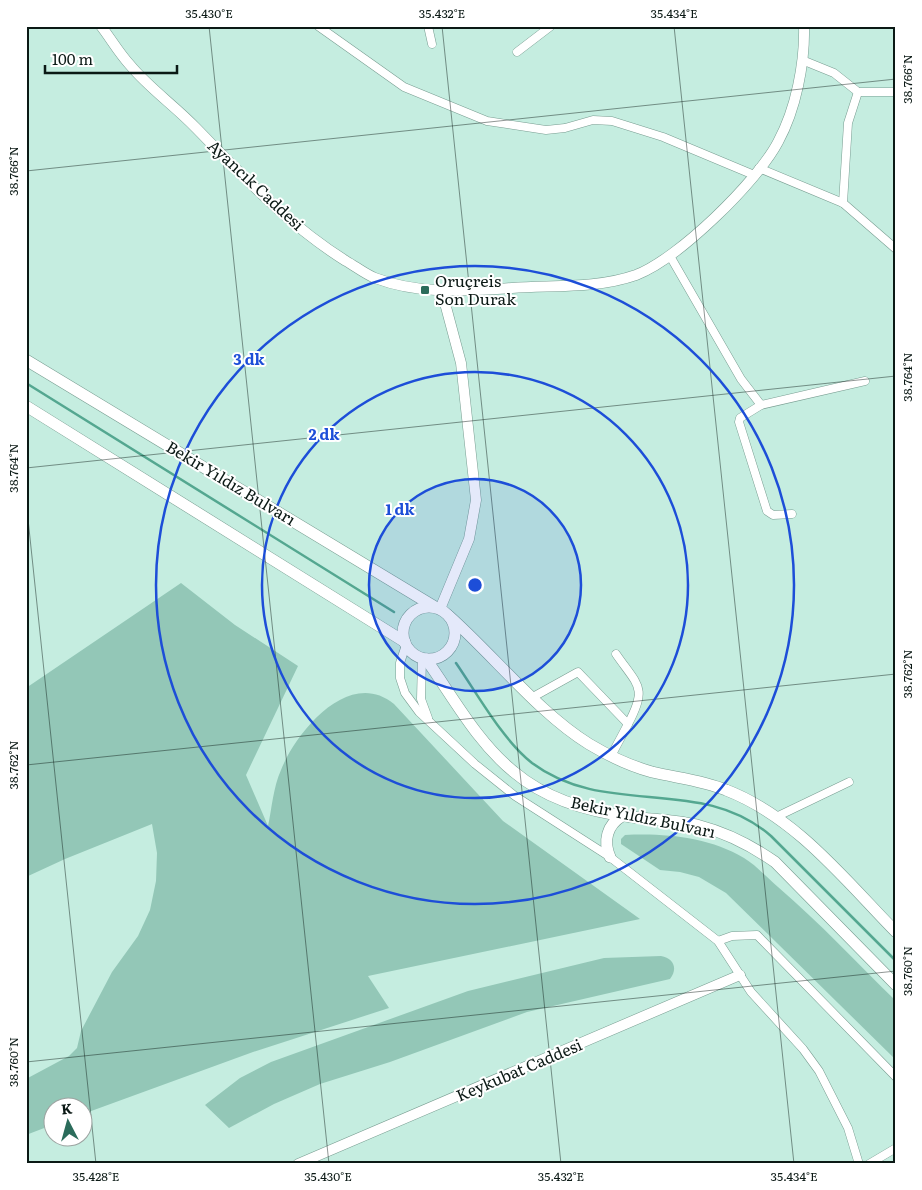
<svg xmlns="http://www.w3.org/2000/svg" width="922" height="1190" font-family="Literata,serif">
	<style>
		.green { fill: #93c7b7 }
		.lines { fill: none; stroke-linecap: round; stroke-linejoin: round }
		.stream { stroke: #54a790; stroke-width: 2.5 }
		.street-casing { stroke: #789d91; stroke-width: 9 }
		.secondary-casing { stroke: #789d91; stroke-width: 11 }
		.primary-casing { stroke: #789d91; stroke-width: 12 }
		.street { stroke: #fff; stroke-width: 8 }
		.secondary { stroke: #fff; stroke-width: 10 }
		.primary { stroke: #fff; stroke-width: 11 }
		.ticks { fill: none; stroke: #0b1915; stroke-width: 1; stroke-opacity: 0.45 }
		.ring { fill: none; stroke: #1d4ed8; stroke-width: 2.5 }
		.poi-dot { fill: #2b6c5b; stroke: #fff; stroke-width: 2 }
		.labels { text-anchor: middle; stroke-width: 4; stroke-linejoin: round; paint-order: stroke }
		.street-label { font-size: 16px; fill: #0b1915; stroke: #fff }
		.poi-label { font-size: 16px; fill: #0b1915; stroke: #fff; text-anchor: start }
		.centre { fill: #1d4ed8; stroke: #fff; stroke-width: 2.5 }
		.ring-label { font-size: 15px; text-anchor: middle; font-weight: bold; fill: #1d4ed8; stroke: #fff; stroke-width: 4; stroke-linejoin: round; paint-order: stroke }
		.neatline { fill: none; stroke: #0b1915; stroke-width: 2 }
		.ticks-label { font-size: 12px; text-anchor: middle; fill: #0b1915 }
	</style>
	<rect width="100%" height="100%" fill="#c5ede0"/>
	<!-- green -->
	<g class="green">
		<path d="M181,583L235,625L298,666L246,775L268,826C272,808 273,788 281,770C296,732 349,667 394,704L503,821L640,919L368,976L389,1008L253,1052L83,1114L82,1108H52V1125L26,1135V1079L69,1056L77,1048L81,1031L112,972L138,936L150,910L156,881L157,853L152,824L65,859L26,877V688Z"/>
		<path d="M625,835C665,833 709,837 744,858C756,865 767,878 778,887C820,923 857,963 896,1001V1060L726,893L699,877L680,872L660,870L621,844V839Z"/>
		<path d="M661,956C674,958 678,969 670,979L527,1012L390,1062L320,1084L274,1104L229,1128L205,1105L240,1078L271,1062L468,991L604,958Z"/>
	</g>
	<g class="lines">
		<!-- stream -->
		<g class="stream">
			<polyline points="26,383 394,612"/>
			<path d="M456,663C478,695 502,739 532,763C607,819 700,774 771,836L896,961"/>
		</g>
		<defs>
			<g id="street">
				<polyline points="318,26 404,87 487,121 546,130 565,128 593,120 612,121 663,137 754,175"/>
				<polyline points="428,26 432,44"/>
				<polyline points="517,52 551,26"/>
				<polyline points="802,60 834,73 858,92"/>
				<polyline points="759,168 843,203 896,249"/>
				<polyline points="843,203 848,123 858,92 896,92"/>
				<polyline points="670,256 741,379 761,405"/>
				<polyline points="792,514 773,515 767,511 739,422 740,418 761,405 865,381"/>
				<polyline points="406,645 400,663 400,678 405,693 419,712 475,764 515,796 610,857 718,941 751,992 803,1049 819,1071 848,1128 859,1164"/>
				<path d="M616,654C638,686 648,687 628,724"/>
				<polyline points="422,658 421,699 428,718"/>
				<polyline points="533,697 578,672 628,724 611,756"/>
				<polyline points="776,817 849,782"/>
				<polyline points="718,941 732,936 757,935 896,1077"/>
				<polyline points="869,1164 896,1148"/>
			</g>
			<g id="secondary">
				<path d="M101,26C111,39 119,53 130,65C149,88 175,106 196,128C243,176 288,225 346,261C355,266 365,274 375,278C420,295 465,291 512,288C553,285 596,289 636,275C678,259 757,182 778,142C796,109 805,63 804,26"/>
				<polyline points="440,609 469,539 476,500 461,363 442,292"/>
				<polyline points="298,1164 740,975"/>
			</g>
			<g id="primary">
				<polyline points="26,360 435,607"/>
				<polyline points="26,406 405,642"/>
				<circle cx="429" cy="633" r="26"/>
				<path d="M449,616C494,656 540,714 589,744C609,756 630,766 652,772C677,778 702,780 726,790C796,817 845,880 896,932"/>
				<path d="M426,659C453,697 477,742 514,772C547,800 590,812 632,817C655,820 678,820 700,826C727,833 752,846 775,862L896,985"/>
				<path d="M610,857C603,841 607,825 622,816"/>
			</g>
		</defs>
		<!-- street casing -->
		<use href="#street" class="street-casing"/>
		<!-- secondary casing -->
		<use href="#secondary" class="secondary-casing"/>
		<!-- primary casing -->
		<use href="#primary" class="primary-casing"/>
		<!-- street -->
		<use href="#street" class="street"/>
		<!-- secondary -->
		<use href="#secondary" class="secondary"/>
		<!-- primary -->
		<use href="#primary" class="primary"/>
	</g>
	<!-- ticks -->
	<path class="ticks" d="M209,26L329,1164M442,26L561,1164M674,26L794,1164M26,171L896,79M26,468L896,376M26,500L96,1164M26,765L896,674M26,1062L896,971"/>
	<!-- distance rings -->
	<circle cx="475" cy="585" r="106" fill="#1d4ed8" fill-opacity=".12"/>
	<g class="ring">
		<circle cx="475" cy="585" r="106"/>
		<circle cx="475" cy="585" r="213"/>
		<circle cx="475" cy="585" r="319"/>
	</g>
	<!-- markers -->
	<rect class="poi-dot" x="420" y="285" width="10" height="10" rx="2.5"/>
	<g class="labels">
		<!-- street labels -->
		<g class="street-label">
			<text transform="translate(256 185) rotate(43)" y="6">Ayancık Caddesi</text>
			<text transform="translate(231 483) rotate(31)" y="6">Bekir Yıldız Bulvarı</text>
			<text transform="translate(643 817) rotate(12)" y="6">Bekir Yıldız Bulvarı</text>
			<text transform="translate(519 1070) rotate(-23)" y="6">Keykubat Caddesi</text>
		</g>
		<!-- poi labels -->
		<g class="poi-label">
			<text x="435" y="287">Oruçreis<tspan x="435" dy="18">Son Durak</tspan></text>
		</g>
	</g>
	<circle cx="475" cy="585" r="8" class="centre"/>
	<g class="ring-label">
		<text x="249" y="365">3 dk</text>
		<text x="324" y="440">2 dk</text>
		<text x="400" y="515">1 dk</text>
	</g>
	<!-- border -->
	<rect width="922" height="1190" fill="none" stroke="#ffffff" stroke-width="55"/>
	<!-- north arrow -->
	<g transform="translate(68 1122) rotate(354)"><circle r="24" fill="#ffffff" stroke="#9da3a1"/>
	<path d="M0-4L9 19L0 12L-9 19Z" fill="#2b6c5b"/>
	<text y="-8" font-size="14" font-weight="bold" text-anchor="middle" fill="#0b1915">K</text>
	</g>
	<!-- scale -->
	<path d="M45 65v8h132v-8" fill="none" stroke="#0b1915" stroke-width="2.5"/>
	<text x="52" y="65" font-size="15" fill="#0b1915" stroke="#ffffff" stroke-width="4" paint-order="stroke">100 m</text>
	<rect x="28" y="28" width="866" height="1134" class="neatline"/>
	<g class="ticks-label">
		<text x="209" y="18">35.430°E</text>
		<text x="442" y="18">35.432°E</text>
		<text x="674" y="18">35.434°E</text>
		<text transform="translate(908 79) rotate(-90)" y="4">38.766°N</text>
		<text transform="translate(14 171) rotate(-90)" y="4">38.766°N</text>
		<text transform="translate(908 377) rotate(-90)" y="4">38.764°N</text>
		<text transform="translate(14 468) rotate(-90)" y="4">38.764°N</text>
		<text transform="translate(908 674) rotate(-90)" y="4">38.762°N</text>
		<text transform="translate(14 765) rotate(-90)" y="4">38.762°N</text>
		<text transform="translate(908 971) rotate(-90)" y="4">38.760°N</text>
		<text transform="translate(14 1062) rotate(-90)" y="4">38.760°N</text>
		<text x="96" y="1181">35.428°E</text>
		<text x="328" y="1181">35.430°E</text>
		<text x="561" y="1181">35.432°E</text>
		<text x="794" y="1181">35.434°E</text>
	</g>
</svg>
